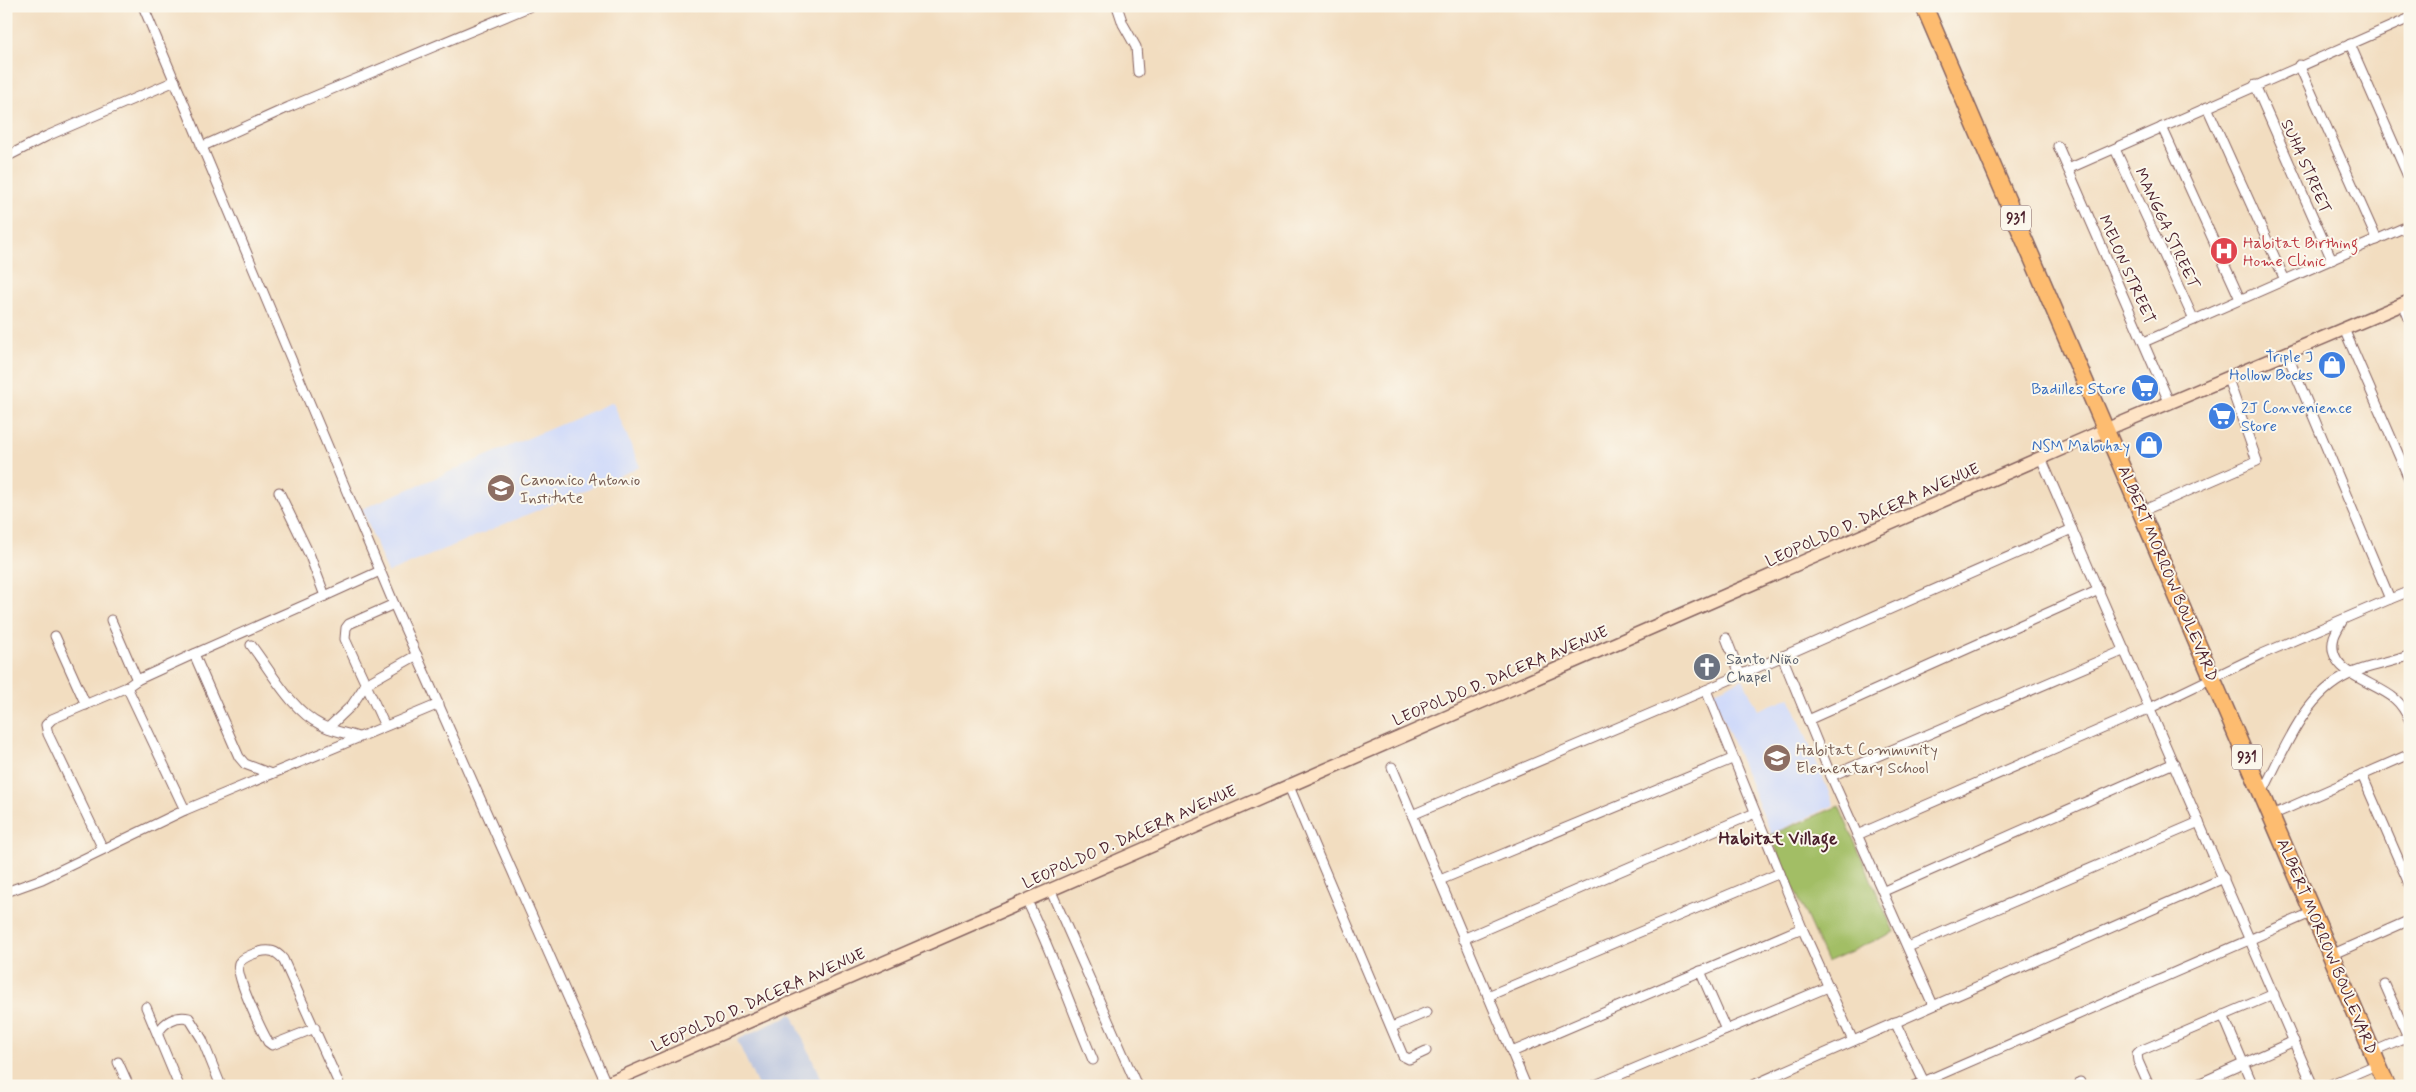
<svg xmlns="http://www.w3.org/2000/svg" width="2416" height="1092" font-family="Mynerve,sans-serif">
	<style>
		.built { fill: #d0daf9 }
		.industrial { fill: #bac4de }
		.green { fill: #a2be65; stroke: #766e48 }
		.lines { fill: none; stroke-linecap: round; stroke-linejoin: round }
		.street-casing { stroke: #85625f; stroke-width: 11 }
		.secondary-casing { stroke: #85625f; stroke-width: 15 }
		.highway-casing { stroke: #85625f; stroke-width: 19 }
		.street { stroke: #fff; stroke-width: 9 }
		.secondary { stroke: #fee4c6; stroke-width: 12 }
		.highway { stroke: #fdbc70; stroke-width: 16 }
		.labels { text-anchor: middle; stroke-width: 4; stroke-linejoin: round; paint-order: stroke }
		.shield { fill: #fbf7ec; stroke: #7f6065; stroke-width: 1 }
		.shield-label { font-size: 15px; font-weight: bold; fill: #4a1f2b }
		.street-label { font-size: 16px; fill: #4a1f2b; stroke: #fbf7ec }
		.health-label { font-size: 16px; fill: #be3a42; stroke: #fbf7ec; text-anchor: start }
		.shop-label { font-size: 16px; fill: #366cbe; stroke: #fbf7ec; text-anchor: end }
		.education-label { font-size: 16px; fill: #785e54; stroke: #fbf7ec; text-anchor: start }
		.worship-label { font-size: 16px; fill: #5b616d; stroke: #fbf7ec; text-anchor: start }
		.neighbourhood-label { font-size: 18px; font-weight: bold; fill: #4a1f2b; stroke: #fbf7ec }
	</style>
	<rect width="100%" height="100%" fill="#fbf7ec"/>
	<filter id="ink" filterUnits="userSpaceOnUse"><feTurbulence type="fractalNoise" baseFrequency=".02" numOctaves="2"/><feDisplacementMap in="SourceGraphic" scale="10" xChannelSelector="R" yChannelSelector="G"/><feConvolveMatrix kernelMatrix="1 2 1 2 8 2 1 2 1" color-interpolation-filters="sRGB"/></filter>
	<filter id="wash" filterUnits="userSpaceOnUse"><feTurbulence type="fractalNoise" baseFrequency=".0096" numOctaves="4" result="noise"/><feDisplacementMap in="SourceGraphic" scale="20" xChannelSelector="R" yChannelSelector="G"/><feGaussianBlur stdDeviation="1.12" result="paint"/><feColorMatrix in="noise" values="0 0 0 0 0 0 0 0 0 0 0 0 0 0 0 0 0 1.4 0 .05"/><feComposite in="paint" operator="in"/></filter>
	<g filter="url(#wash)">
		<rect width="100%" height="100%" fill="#f2ddc0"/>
		<!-- built -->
		<g class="built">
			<polygon points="613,402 640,467 388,573 362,509"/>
			<polygon points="1743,679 1758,710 1790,697 1834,805 1771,834 1712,692"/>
		</g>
		<!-- industrial -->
		<polygon class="industrial" points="792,1014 824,1086 758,1086 737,1040"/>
		<!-- green -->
		<polygon class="green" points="1839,806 1894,932 1827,962 1770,835"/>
	</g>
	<g filter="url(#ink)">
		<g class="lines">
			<defs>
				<g id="street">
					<polyline points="143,6 394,604 606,1083"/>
					<polyline points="1117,6 1123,24 1136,47 1138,72"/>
					<polyline points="2350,44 2410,181"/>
					<polyline points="2299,65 2377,240"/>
					<polyline points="2255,85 2332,260"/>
					<polyline points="2207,107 2285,280"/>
					<polyline points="2162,127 2240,299"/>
					<polyline points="2058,146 2170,404"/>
					<polyline points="201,147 289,107 531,6"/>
					<polyline points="2115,149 2194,320"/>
					<polyline points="6,157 47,136 175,81"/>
					<polyline points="2068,169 2410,18"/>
					<polyline points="2403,304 2410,321"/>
					<polyline points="2344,329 2410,481"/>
					<polyline points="2144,342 2410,225"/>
					<polyline points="2287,354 2390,599 2410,591"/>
					<polyline points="2041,458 2313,1086"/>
					<polyline points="279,492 310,556 325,596 380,571"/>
					<polyline points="2142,511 2257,461 2228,379"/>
					<polyline points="111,620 137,680"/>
					<path d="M2343,620C2340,625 2336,631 2334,637C2324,673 2375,681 2395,699C2402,705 2406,712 2410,721"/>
					<polyline points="55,636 86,705"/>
					<polyline points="1726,638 1740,674"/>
					<path d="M251,645C271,671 291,710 321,725C332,731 346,733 358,737"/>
					<polyline points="194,654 325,596"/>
					<polyline points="1782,656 1831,776 1933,1005"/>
					<polyline points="127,687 185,810"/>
					<polyline points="1706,690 1802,928 1853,1041"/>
					<polyline points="1808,720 2099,590"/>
					<polyline points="385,726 345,639 346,628 349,624 394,604"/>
					<polyline points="328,728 352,705 366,684 417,655"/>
					<polyline points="1392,767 1526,1086"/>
					<polyline points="2362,775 2410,886"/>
					<polyline points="1831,776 2125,650"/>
					<polyline points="1288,784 1403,1056 1409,1059 1426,1051"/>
					<path d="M2262,793C2284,751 2303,696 2348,675C2367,665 2390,664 2410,655"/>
					<polyline points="1412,815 1706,690 2072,529"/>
					<polyline points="2272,815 2410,754"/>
					<polyline points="1857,835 2150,708 2262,654 2390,599"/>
					<polyline points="103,849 48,734 46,725 52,719 127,687 137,680 194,654 239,757 245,764 271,774"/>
					<polyline points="1440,880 1732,759"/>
					<polyline points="1050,889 1137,1086"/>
					<polyline points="1884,891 2174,763"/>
					<polyline points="6,892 42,879 185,810 439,704"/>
					<path d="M1026,899C1052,951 1070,1006 1093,1060"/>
					<polyline points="1463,939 1755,813"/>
					<polyline points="1908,947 2199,822"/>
					<polyline points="2331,955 2410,920"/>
					<polyline points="1700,971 1726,1030"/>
					<polyline points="2385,985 2408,1037"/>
					<polyline points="1488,996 1780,873"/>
					<polyline points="146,1007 179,1086"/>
					<polyline points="2223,1015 2253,1086"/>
					<polyline points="1895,1022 1926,1086"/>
					<polyline points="1392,1027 1427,1012"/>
					<path d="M315,1028L272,1045L268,1042C262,1031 234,974 239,963C243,957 253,954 259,952C270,949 276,951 283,959L340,1086"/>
					<path d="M158,1033C164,1022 176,1015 189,1018L202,1039L221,1086"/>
					<polyline points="1512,1052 1802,928"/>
					<polyline points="2373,1052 2410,1036"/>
					<polyline points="118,1062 129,1086"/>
					<polyline points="2080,1082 2082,1086"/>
					<polyline points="2198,1084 2294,1041"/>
					<polyline points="1593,1086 1828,987"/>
					<polyline points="1751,1086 2224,878"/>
					<polyline points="1914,1086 2313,912"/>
					<polyline points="2149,1086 2138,1061 2137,1054 2140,1051 2274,994"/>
					<polyline points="2327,1086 2378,1064"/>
				</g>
				<polyline id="secondary" points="601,1086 2107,429 2410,301"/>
				<polyline id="highway" points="1924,6 2387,1086"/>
			</defs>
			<!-- street casing -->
			<use href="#street" class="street-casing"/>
			<!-- secondary casing -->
			<use href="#secondary" class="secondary-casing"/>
			<!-- highway casing -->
			<use href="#highway" class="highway-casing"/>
			<!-- street -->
			<use href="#street" class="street"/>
			<!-- secondary -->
			<use href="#secondary" class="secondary"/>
			<!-- highway -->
			<use href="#highway" class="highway"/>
		</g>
	</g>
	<!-- icons -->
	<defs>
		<symbol id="hospital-disc" viewBox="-11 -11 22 22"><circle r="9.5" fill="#e0444e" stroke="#fbf7ec"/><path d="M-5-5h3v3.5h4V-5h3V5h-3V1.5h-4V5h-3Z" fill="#fff"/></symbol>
		<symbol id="shop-disc" viewBox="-11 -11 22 22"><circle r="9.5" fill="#3f7fe0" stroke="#fbf7ec"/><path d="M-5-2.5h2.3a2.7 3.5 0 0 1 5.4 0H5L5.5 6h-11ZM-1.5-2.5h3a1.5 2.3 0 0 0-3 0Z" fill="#fff"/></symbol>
		<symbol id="supermarket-disc" viewBox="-11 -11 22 22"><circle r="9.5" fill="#3f7fe0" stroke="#fbf7ec"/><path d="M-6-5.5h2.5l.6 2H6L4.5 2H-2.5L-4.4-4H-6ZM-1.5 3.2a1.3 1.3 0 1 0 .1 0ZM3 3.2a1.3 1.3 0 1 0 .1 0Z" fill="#fff"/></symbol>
		<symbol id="school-disc" viewBox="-11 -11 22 22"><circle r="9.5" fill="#8d6e63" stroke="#fbf7ec"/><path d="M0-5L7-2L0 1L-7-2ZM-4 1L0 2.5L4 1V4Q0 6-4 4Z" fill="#fff"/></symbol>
		<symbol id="church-disc" viewBox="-11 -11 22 22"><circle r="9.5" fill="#6b7280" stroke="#fbf7ec"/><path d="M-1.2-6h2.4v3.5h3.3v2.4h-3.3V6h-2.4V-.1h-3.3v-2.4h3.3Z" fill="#fff"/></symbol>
	</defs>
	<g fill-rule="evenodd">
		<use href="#hospital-disc" x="2208" y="235" width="32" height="32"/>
		<use href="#shop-disc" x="2316" y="349" width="32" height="32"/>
		<use href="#supermarket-disc" x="2129" y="372" width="32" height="32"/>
		<use href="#supermarket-disc" x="2206" y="400" width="32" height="32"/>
		<use href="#shop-disc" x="2133" y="429" width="32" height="32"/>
		<use href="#school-disc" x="485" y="472" width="32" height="32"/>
		<use href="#church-disc" x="1691" y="651" width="32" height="32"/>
		<use href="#school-disc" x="1761" y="742" width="32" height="32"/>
	</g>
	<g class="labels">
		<!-- shield labels -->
		<g class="shield">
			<rect x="2001" y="205.5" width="30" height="25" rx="4"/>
			<rect x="2232" y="744.5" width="30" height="25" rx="4"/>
		</g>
		<g class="shield-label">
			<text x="2016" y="223">931</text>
			<text x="2247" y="762">931</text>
		</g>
		<!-- street labels -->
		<g class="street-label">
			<text transform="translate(2307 166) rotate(66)" y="6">SUHA STREET</text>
			<text transform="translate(2168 228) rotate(65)" y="6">MANGGA STREET</text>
			<text transform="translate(2128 269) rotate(66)" y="6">MELON STREET</text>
			<text transform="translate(1872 514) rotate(-24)" y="6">LEOPOLDO D. DACERA AVENUE</text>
			<text transform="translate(2169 573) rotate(67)" y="6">ALBERT MORROW BOULEVARD</text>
			<text transform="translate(1500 675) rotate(-23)" y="6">LEOPOLDO D. DACERA AVENUE</text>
			<text transform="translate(1129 836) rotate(-24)" y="6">LEOPOLDO D. DACERA AVENUE</text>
			<text transform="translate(2328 946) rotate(67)" y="6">ALBERT MORROW BOULEVARD</text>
			<text transform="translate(758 999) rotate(-24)" y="6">LEOPOLDO D. DACERA AVENUE</text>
		</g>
		<!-- health labels -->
		<g class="health-label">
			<text x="2243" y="248">Habitat Birthing<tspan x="2243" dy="18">Home Clinic</tspan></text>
		</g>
		<!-- shop labels -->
		<g class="shop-label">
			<text x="2313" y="362">Triple J<tspan x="2313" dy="18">Hollow Bocks</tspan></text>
			<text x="2126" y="394">Badilles Store</text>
			<text x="2241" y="413" text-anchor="start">2J Convenience<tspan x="2241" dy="18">Store</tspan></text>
			<text x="2130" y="451">NSM Mabuhay</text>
		</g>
		<!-- education labels -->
		<g class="education-label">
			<text x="520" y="485">Canonico Antonio<tspan x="520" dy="18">Institute</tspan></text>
			<text x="1796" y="755">Habitat Community<tspan x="1796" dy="18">Elementary School</tspan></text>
		</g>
		<!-- worship labels -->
		<g class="worship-label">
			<text x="1726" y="664">Santo Niño<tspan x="1726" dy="18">Chapel</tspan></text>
		</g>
		<!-- neighbourhood labels -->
		<g class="neighbourhood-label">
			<text x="1778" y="844">Habitat Village</text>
		</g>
	</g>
	<!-- margin -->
	<rect width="2416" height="1092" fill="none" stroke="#fbf7ec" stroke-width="25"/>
</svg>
